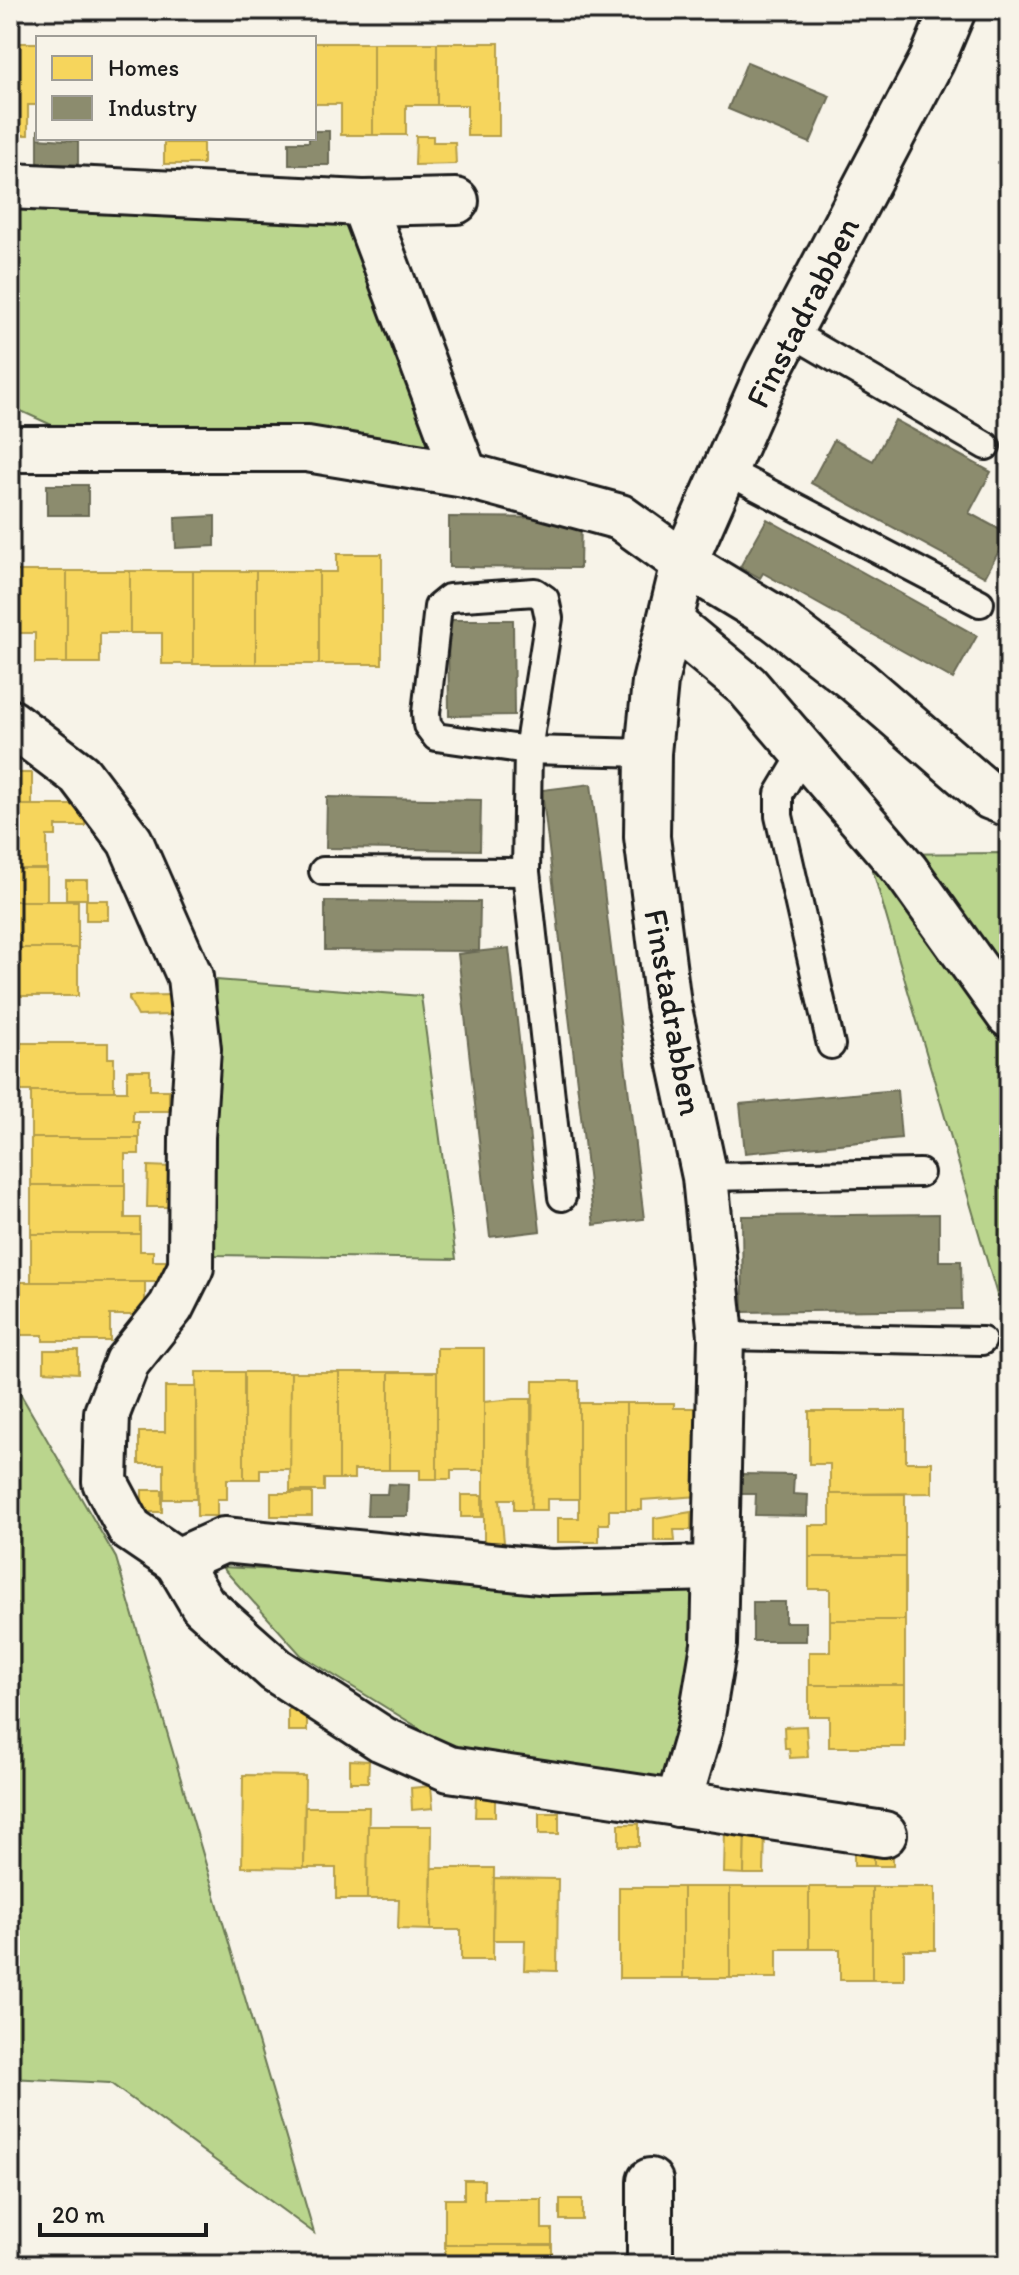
<svg xmlns="http://www.w3.org/2000/svg" width="1019" height="2275" font-family="Itim,sans-serif">
	<style>
		.green { fill: #bad58d; stroke: #6b7854; stroke-width: 2 }
		.homes { fill: #f6d55c; stroke: #b59e49; stroke-width: 2 }
		.industry { fill: #8c8c6e; stroke: #6a6a55; stroke-width: 2 }
		.lines { fill: none; stroke-linecap: round; stroke-linejoin: round }
		.lane-casing { stroke: #1c1c1c; stroke-width: 32 }
		.street-casing { stroke: #1c1c1c; stroke-width: 50 }
		.lane { stroke: #f7f3e8; stroke-width: 26 }
		.street { stroke: #f7f3e8; stroke-width: 44 }
		.labels { text-anchor: middle; stroke-width: 8; stroke-linejoin: round; paint-order: stroke }
		.street-label { font-size: 34px; fill: #1c1c1c; stroke: #f7f3e8 }
	</style>
	<rect width="100%" height="100%" fill="#f7f3e8"/>
	<filter id="ink" filterUnits="userSpaceOnUse"><feTurbulence type="fractalNoise" baseFrequency=".0125" numOctaves="2"/><feDisplacementMap in="SourceGraphic" scale="16" xChannelSelector="R" yChannelSelector="G"/><feConvolveMatrix kernelMatrix="1 2 1 2 8 2 1 2 1" color-interpolation-filters="sRGB"/></filter>
	<g filter="url(#ink)">
		<!-- green -->
		<g class="green">
			<polygon points="10,203 357,215 435,445 78,437 10,406"/>
			<polygon points="1009,853 1009,1336 868,854"/>
			<polygon points="216,980 421,996 456,1259 215,1255"/>
			<polygon points="10,1376 116,1558 314,2233 110,2083 10,2078"/>
			<polygon points="222,1567 698,1592 687,1704 666,1788 458,1752 301,1655"/>
		</g>
		<!-- homes -->
		<g class="homes">
			<polygon points="10,43 38,43 38,105 28,105 28,135 10,135"/>
			<polygon points="314,43 373,43 373,135 341,135 341,104 314,104"/>
			<polygon points="373,43 437,43 437,105 406,105 406,135 373,135"/>
			<polygon points="437,43 499,43 499,136 467,136 467,105 437,105"/>
			<polygon points="416,136 433,136 433,142 455,142 456,164 415,165"/>
			<rect x="164" y="143" width="39" height="21"/>
			<polygon points="337,554 382,554 382,664 319,664 319,572 337,572"/>
			<polygon points="10,571 67,571 67,663 35,663 35,633 10,633"/>
			<polygon points="67,571 130,571 130,633 100,633 100,663 67,663"/>
			<polygon points="130,571 193,571 193,664 162,664 162,633 130,633"/>
			<rect x="193" y="571" width="63" height="93"/>
			<rect x="256" y="571" width="63" height="93"/>
			<rect x="10" y="773" width="22" height="32"/>
			<polygon points="10,805 85,805 85,826 56,826 56,836 47,836 47,869 10,869"/>
			<rect x="10" y="869" width="37" height="32"/>
			<rect x="66" y="880" width="21" height="19"/>
			<rect x="86" y="900" width="22" height="20"/>
			<rect x="10" y="901" width="68" height="47"/>
			<rect x="10" y="948" width="68" height="48"/>
			<polygon points="169,995 170,1015 138,1016 129,999 129,996"/>
			<polygon points="10,1043 108,1043 108,1058 114,1058 114,1091 10,1091"/>
			<polygon points="127,1070 150,1070 150,1090 169,1090 169,1111 133,1111 133,1122 139,1122 139,1138 31,1138 31,1091 127,1091"/>
			<polygon points="31,1138 139,1138 139,1154 125,1154 125,1185 31,1185"/>
			<polygon points="148,1166 171,1167 170,1207 147,1207"/>
			<polygon points="31,1185 125,1185 125,1218 140,1218 140,1234 31,1234"/>
			<polygon points="31,1234 140,1234 140,1251 153,1251 153,1261 170,1261 170,1282 31,1282"/>
			<polygon points="14,1282 145,1282 145,1315 110,1315 110,1341 43,1341 43,1335 14,1335"/>
			<polygon points="437,1348 484,1348 484,1470 451,1470 451,1479 437,1479"/>
			<polygon points="44,1350 78,1350 78,1373 44,1371"/>
			<polygon points="196,1372 244,1372 244,1479 227,1479 227,1499 217,1499 217,1516 197,1516"/>
			<polygon points="244,1372 291,1372 291,1469 260,1469 260,1479 244,1479"/>
			<polygon points="291,1372 339,1372 339,1479 324,1479 324,1491 290,1491"/>
			<polygon points="339,1372 389,1372 389,1470 354,1470 354,1479 339,1479"/>
			<polygon points="389,1372 437,1372 437,1479 420,1479 420,1470 389,1470"/>
			<polygon points="533,1381 579,1381 579,1499 547,1499 547,1510 531,1510"/>
			<polygon points="165,1387 196,1387 196,1499 164,1499 164,1464 139,1464 139,1432 165,1432"/>
			<polygon points="514,1399 531,1399 531,1510 514,1510 514,1499 500,1499 504,1542 484,1542 484,1402"/>
			<polygon points="579,1403 626,1403 626,1510 609,1510 609,1524 599,1524 599,1542 558,1542 558,1518 579,1518"/>
			<polygon points="626,1403 674,1403 674,1408 700,1408 700,1496 642,1500 642,1510 626,1510"/>
			<polygon points="809,1411 906,1411 906,1462 932,1462 932,1493 830,1494 830,1464 809,1464"/>
			<rect x="142" y="1490" width="20" height="22"/>
			<rect x="271" y="1493" width="41" height="23"/>
			<polygon points="830,1494 905,1494 905,1557 809,1557 809,1525 830,1525"/>
			<rect x="461" y="1495" width="21" height="22"/>
			<polygon points="691,1512 691,1530 674,1530 675,1541 654,1541 654,1518"/>
			<polygon points="809,1557 905,1557 905,1620 830,1620 830,1589 809,1589"/>
			<polygon points="830,1620 905,1620 905,1685 809,1685 809,1652 830,1652"/>
			<polygon points="809,1685 905,1685 905,1747 829,1747 829,1716 809,1716"/>
			<rect x="288" y="1709" width="19" height="22"/>
			<polygon points="806,1726 808,1757 790,1758 789,1748 785,1748 784,1727"/>
			<polygon points="350,1760 369,1761 368,1782 350,1782"/>
			<polygon points="243,1775 305,1776 304,1868 242,1867"/>
			<polygon points="431,1786 433,1808 412,1810 411,1788"/>
			<polygon points="476,1796 495,1796 495,1817 475,1817"/>
			<polygon points="305,1807 369,1807 367,1899 336,1899 336,1868 304,1868"/>
			<rect x="539" y="1813" width="20" height="21"/>
			<rect x="619" y="1824" width="20" height="22"/>
			<polygon points="368,1826 432,1826 431,1930 398,1929 399,1899 367,1899"/>
			<polygon points="725,1830 745,1830 744,1874 724,1873"/>
			<polygon points="745,1830 765,1830 764,1874 744,1874"/>
			<rect x="854" y="1844" width="20" height="22"/>
			<rect x="874" y="1844" width="19" height="22"/>
			<polygon points="432,1868 494,1868 493,1960 461,1960 461,1930 431,1930"/>
			<polygon points="494,1878 558,1879 557,1971 524,1970 525,1940 493,1940"/>
			<rect x="619" y="1887" width="64" height="91"/>
			<rect x="683" y="1887" width="47" height="91"/>
			<polygon points="730,1887 809,1887 809,1949 777,1949 777,1978 730,1978"/>
			<polygon points="809,1887 872,1887 872,1980 840,1980 840,1949 809,1949"/>
			<polygon points="872,1887 935,1887 935,1950 904,1950 904,1980 872,1980"/>
			<polygon points="464,2180 484,2180 484,2199 542,2199 542,2229 552,2229 552,2245 445,2245 445,2199 464,2199"/>
			<rect x="560" y="2199" width="22" height="21"/>
			<polygon points="445,2245 552,2245 552,2262 445,2265"/>
		</g>
		<!-- industry -->
		<g class="industry">
			<polygon points="774,10 797,10 794,18"/>
			<polygon points="747,62 830,96 810,143 728,109"/>
			<polygon points="38,129 38,138 78,141 78,164 38,164"/>
			<polygon points="314,131 329,131 329,165 289,165 289,142 309,142 309,138 314,138"/>
			<polygon points="895,420 991,472 969,513 1008,534 985,577 811,483 834,440 873,461"/>
			<rect x="47" y="485" width="41" height="30"/>
			<polygon points="215,516 215,546 176,548 175,518"/>
			<polygon points="449,517 581,518 580,568 449,567"/>
			<polygon points="767,519 977,636 953,679 763,573 760,578 740,567"/>
			<polygon points="448,620 513,620 514,715 449,716"/>
			<polygon points="591,784 644,1219 594,1225 542,790"/>
			<polygon points="327,797 481,800 480,850 326,848"/>
			<polygon points="325,901 480,902 479,951 325,950"/>
			<polygon points="509,948 540,1231 490,1237 458,954"/>
			<polygon points="897,1090 901,1138 745,1153 740,1104"/>
			<polygon points="939,1214 939,1261 961,1261 962,1309 743,1312 742,1216"/>
			<polygon points="741,1474 794,1475 793,1494 808,1495 807,1516 755,1515 756,1494 741,1494"/>
			<polygon points="388,1484 409,1485 408,1516 367,1516 368,1494 387,1494"/>
			<polygon points="753,1602 785,1602 785,1622 806,1622 806,1641 753,1641"/>
		</g>
		<g class="lines">
			<defs>
				<g id="lane">
					<polyline points="790,332 986,446"/>
					<polyline points="725,470 980,603"/>
					<polyline points="804,752 779,794 779,816 831,1045"/>
					<polyline points="323,871 526,872"/>
					<polyline points="705,1177 920,1173"/>
					<polyline points="562,1197 526,872 528,750 549,618 545,599 535,592 449,598 438,607 426,713 427,725 436,737 528,750 648,753"/>
					<polyline points="721,1336 982,1341"/>
				</g>
				<g id="street">
					<polyline points="10,186 363,203 456,201"/>
					<polyline points="363,203 465,475"/>
					<polyline points="10,449 307,449 465,475 620,517 684,563 775,618 858,682 991,797 1009,804"/>
					<polyline points="670,622 747,686 906,871 1009,1015"/>
					<polyline points="10,722 80,775 130,841 190,977 198,1049 192,1137 191,1267 171,1307 127,1362 107,1413 105,1482 130,1529 177,1561 224,1540 550,1572 714,1568"/>
					<polyline points="177,1561 203,1605 276,1670 382,1739 449,1769 884,1834"/>
					<polyline points="678,1804 700,1728 714,1645 721,1336 705,1177 668,1004 647,837 648,753 655,682 684,563 767,374 932,60 953,10"/>
					<polyline points="650,2265 650,2181"/>
				</g>
			</defs>
			<!-- lane casing -->
			<use href="#lane" class="lane-casing"/>
			<!-- street casing -->
			<use href="#street" class="street-casing"/>
			<!-- lane -->
			<use href="#lane" class="lane"/>
			<!-- street -->
			<use href="#street" class="street"/>
		</g>
	</g>
	<g class="labels">
		<!-- street labels -->
		<g class="street-label">
			<text transform="translate(802 312) rotate(-63)" y="12">Finstadrabben</text>
			<text transform="translate(674 1012) rotate(80)" y="12">Finstadrabben</text>
		</g>
	</g>
	<!-- margin -->
	<rect width="1019" height="2275" fill="none" stroke="#f7f3e8" stroke-width="40"/>
	<rect x="20" y="20" width="979" height="2235" fill="none" stroke="#1c1c1c" stroke-width="3" filter="url(#ink)"/>
	<!-- legend -->
	<rect x="36" y="36" width="280" height="104" fill="#f7f3e8" stroke="#9f9d96" stroke-width="2"/>
	<rect x="52" y="56" width="40" height="24" fill="#f6d55c" stroke="#9f9d96" stroke-width="2"/>
	<text x="108" y="76" font-size="24" fill="#1c1c1c">Homes</text>
	<rect x="52" y="96" width="40" height="24" fill="#8c8c6e" stroke="#9f9d96" stroke-width="2"/>
	<text x="108" y="116" font-size="24" fill="#1c1c1c">Industry</text>
	<!-- scale -->
	<path d="M40 2223v12h166v-12" fill="none" stroke="#1c1c1c" stroke-width="4"/>
	<text x="52" y="2223" font-size="24" fill="#1c1c1c" stroke="#f7f3e8" stroke-width="6" paint-order="stroke">20 m</text>
</svg>
